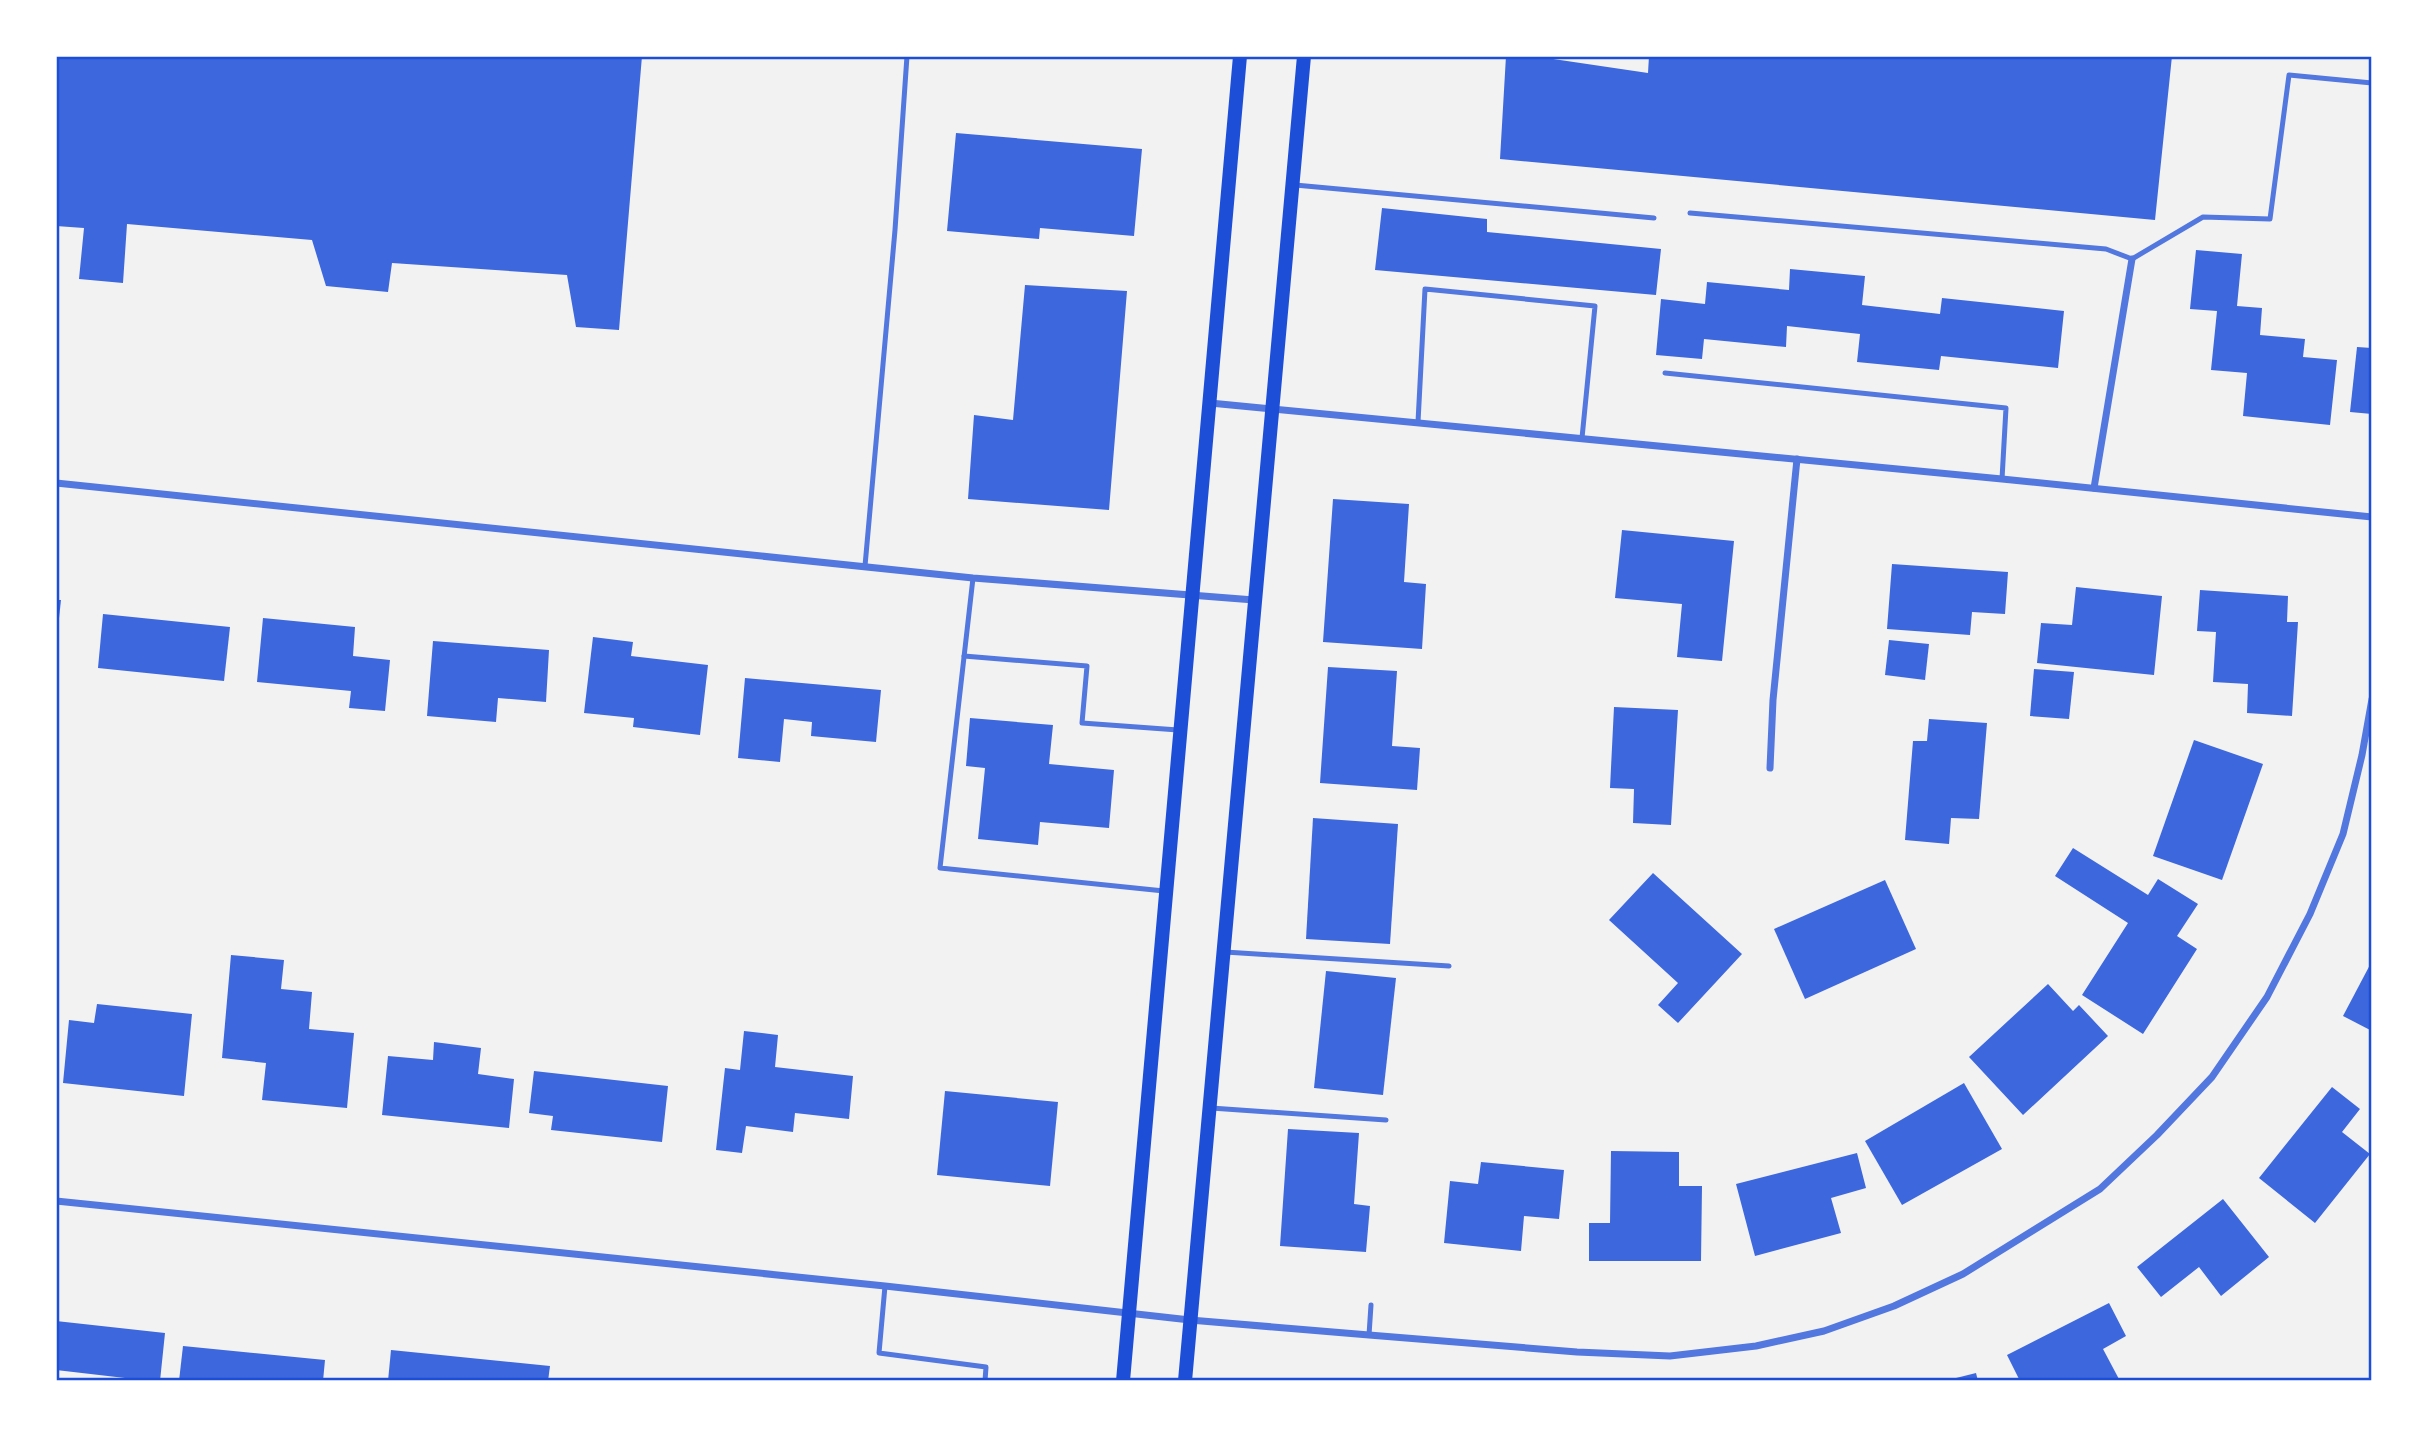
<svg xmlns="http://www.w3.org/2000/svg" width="2428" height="1437" font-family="Roboto,sans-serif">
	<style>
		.building { fill: #3d67dc }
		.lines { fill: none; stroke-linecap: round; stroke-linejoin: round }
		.service { stroke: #5277de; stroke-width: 5 }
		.minor { stroke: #5277de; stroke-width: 7 }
		.secondary { stroke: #1d4ed8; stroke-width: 14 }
		.neatline { fill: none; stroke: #1d4ed8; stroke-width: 2.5 }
	</style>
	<rect width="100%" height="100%" fill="#f2f2f2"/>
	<!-- building -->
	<g class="building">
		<polygon points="56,56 642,56 619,330 576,327 567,275 392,263 388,292 326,286 312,240 127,224 123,283 79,279 84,228 56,226"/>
		<polygon points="1506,56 1533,56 1648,73 1649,56 2172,56 2155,220 1500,159"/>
		<polygon points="956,133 1142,149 1134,236 1040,228 1039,239 947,231"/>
		<polygon points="1382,208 1487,219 1487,232 1661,249 1656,295 1375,270"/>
		<polygon points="2196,250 2242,254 2237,306 2262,308 2260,335 2305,339 2303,357 2337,360 2330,425 2243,416 2247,373 2211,370 2217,311 2190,309"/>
		<polygon points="1790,269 1865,276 1862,305 1940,314 1942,298 2064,311 2058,368 1941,356 1939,370 1857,362 1860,334 1787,326 1786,347 1704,339 1702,359 1656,355 1661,299 1705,304 1707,282 1789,290"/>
		<polygon points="1025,285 1127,291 1109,510 968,499 974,415 1013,420"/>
		<polygon points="2357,347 2372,348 2372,414 2350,412"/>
		<polygon points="1333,499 1409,504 1404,582 1426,584 1422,649 1323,642"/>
		<polygon points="1622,530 1734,541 1722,661 1677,657 1682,604 1615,598"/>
		<polygon points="1892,564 2008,572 2005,614 1972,612 1970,635 1887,629"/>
		<polygon points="2076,587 2162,596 2154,675 2037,663 2041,623 2072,625"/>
		<polygon points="2200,590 2288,596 2287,622 2298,622 2292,716 2247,713 2248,684 2213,682 2216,632 2197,631"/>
		<polygon points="56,600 61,600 58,627 56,626"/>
		<polygon points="103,614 230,627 224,681 98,668"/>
		<polygon points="263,618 355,627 353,656 390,660 385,711 349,708 351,691 257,682"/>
		<polygon points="593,637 633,642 631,656 708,665 700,735 633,727 634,718 584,713"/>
		<polygon points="1889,640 1929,644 1925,680 1885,675"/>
		<polygon points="433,641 549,650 546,702 498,698 496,722 427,716"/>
		<polygon points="1328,667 1397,671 1392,746 1420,748 1417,790 1320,783"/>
		<polygon points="2034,669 2074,672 2069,719 2030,716"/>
		<polygon points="745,678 881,690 876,742 811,736 812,722 784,719 780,762 738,758"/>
		<polygon points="1614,707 1678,710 1671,825 1633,823 1634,789 1610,788"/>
		<polygon points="970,718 1053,725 1049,764 1114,770 1109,828 1040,822 1038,845 978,839 985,768 966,766"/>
		<polygon points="1929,719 1987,723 1979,819 1951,818 1949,844 1905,840 1913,741 1927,741"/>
		<polygon points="2194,740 2263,764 2222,880 2153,856"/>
		<polygon points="1313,818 1398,824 1390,944 1306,939"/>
		<polygon points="2073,848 2148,895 2158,879 2198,904 2177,936 2197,949 2143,1034 2082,995 2128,923 2055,876"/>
		<polygon points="1653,873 1742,954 1678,1023 1658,1005 1678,983 1609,920"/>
		<polygon points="1885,880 1916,949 1805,999 1774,929"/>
		<polygon points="231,955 284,960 281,989 312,992 309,1029 354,1033 347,1108 262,1100 266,1063 222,1058"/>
		<polygon points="2372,961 2372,1031 2343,1016"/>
		<polygon points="1326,971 1396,978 1383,1095 1314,1088"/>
		<polygon points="2048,984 2073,1011 2079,1005 2108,1036 2023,1115 1969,1057"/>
		<polygon points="97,1004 192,1014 184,1096 63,1083 69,1020 94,1023"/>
		<polygon points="744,1031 778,1035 775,1067 853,1076 849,1119 795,1113 793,1132 746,1126 742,1153 716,1150 725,1068 740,1070"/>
		<polygon points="434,1042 481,1048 478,1074 514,1079 509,1128 382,1115 388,1056 433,1060"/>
		<polygon points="534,1071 668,1086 662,1142 551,1130 553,1116 529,1113"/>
		<polygon points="1964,1083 2002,1149 1902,1205 1865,1141"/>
		<polygon points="2332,1087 2360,1109 2342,1132 2370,1154 2315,1223 2259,1178"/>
		<polygon points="945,1091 1058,1102 1050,1186 937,1175"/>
		<polygon points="1288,1129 1359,1133 1354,1204 1370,1206 1366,1252 1280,1246"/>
		<polygon points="1611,1151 1679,1152 1679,1186 1702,1186 1701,1261 1589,1261 1589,1223 1610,1223"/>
		<polygon points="1857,1153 1866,1188 1831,1198 1841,1233 1755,1256 1736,1184"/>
		<polygon points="1481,1162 1564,1170 1559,1219 1524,1216 1521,1251 1444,1243 1450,1181 1478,1184"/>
		<polygon points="2223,1199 2269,1257 2221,1296 2199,1267 2161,1297 2137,1267"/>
		<polygon points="2109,1303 2126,1336 2103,1349 2120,1381 2020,1381 2007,1355"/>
		<polygon points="56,1321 165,1333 160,1381 124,1381 125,1378 56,1370"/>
		<polygon points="183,1346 325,1360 323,1381 179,1381"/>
		<polygon points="391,1350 550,1366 548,1381 388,1381"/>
		<polygon points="1976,1373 1978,1381 1948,1381 1948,1380"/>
	</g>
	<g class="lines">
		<!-- service -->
		<g class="service">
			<polyline points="1295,185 1654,218"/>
			<polyline points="1690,213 2106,249 2132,259 2203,217 2270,219 2289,75 2372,83"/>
			<polyline points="1665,373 2006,408 2002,479"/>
			<polyline points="1418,422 1425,289 1595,306 1582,438"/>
			<polyline points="865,566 895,230 907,56"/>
			<polyline points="973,578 940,868 1164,891"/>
			<polyline points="964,656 1087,666 1082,723 1178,730"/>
			<polyline points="1225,952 1449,966"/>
			<polyline points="1211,1108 1386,1120"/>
			<polyline points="885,1286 879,1353 986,1367 985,1381"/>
			<polyline points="1369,1335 1371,1305"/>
		</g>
		<!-- minor -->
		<g class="minor">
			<polyline points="1210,403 2002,479 2372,517"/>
			<polyline points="56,483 973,578 1254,600"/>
			<polyline points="2094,488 2132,259"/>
			<polyline points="1770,768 1773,700 1797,459"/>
			<polyline points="56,1201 885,1286 1190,1320 1369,1335 1577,1352 1670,1356 1756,1346 1824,1331 1894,1306 1963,1274 2100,1189 2157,1135 2212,1077 2267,997 2310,914 2343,834 2362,755 2372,699"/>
		</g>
		<!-- secondary -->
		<g class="secondary">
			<polyline points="1123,1381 1240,56"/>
			<polyline points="1185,1381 1304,56"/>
		</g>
	</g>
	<!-- border -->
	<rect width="2428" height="1437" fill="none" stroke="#ffffff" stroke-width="116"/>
	<rect x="58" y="58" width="2312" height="1321" class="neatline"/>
</svg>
